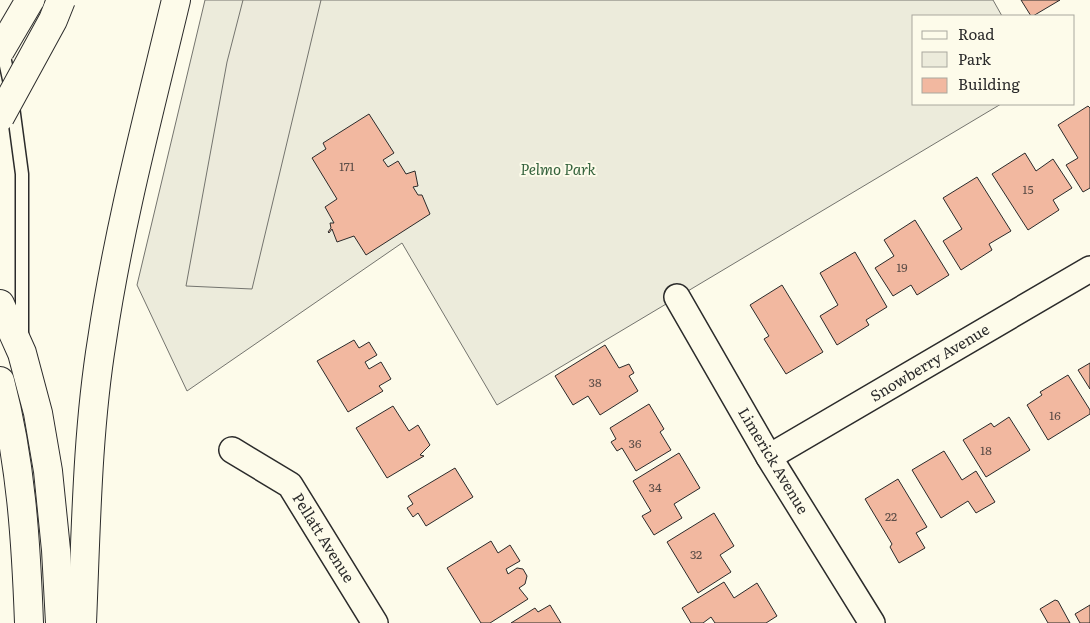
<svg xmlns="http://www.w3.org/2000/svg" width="1090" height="623" font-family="Literata,serif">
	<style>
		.green { fill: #ecebdb; stroke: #74746e }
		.parking { fill: #eceadb; stroke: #74746e }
		.building { fill: #f2b8a0; stroke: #2b2b2b }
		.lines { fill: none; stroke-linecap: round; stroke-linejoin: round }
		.service-casing { stroke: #2b2b2b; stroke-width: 15 }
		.minor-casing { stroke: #2b2b2b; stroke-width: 28 }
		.motorway-casing { stroke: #2b2b2b; stroke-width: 30 }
		.service { stroke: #fdfbea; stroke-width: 12 }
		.minor { stroke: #fdfbea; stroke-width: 25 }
		.motorway { stroke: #fdfbea; stroke-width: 28 }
		.motorway-bridge-casing { stroke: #2b2b2b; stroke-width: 30; stroke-linecap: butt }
		.motorway-bridge { stroke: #fdfbea; stroke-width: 28 }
		.labels { text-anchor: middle; stroke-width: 4; stroke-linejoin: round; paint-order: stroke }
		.number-label { font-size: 12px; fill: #5d4e48 }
		.park-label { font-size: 15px; font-style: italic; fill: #34623c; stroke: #fdfbea }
		.street-label { font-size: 15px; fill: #2b2b2b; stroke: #fdfbea }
	</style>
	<rect width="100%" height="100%" fill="#fdfbea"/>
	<!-- green -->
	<polygon class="green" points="205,0 993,0 1002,16 914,16 914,104 1001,104 497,405 402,243 187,391 137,285"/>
	<!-- parking -->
	<polygon class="parking" points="243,0 321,0 252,289 186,286 227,62"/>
	<!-- building -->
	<g class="building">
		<polygon points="1021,0 1060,0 1033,16 1031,16"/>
		<polygon points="1088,106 1090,108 1090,188 1083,192 1066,165 1078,158 1058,125"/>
		<polygon points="369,114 394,153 383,160 388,167 398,161 406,174 415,171 418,186 413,187 418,195 422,195 430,214 366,255 354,236 337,242 332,229 329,233 328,232 331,228 330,223 334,223 325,207 337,199 312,158 326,149 323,143"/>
		<polygon points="1025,153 1036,171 1053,159 1072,188 1053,200 1059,210 1028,230 992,174"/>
		<polygon points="977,177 1011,231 989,244 992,250 961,270 943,241 962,229 943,198"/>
		<polygon points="915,220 949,275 917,295 911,285 893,296 875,268 894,256 884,240"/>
		<polygon points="855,252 887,307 866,320 869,325 837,345 820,316 838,305 820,273"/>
		<polygon points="782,285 823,352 786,374 764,339 769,336 750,305"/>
		<polygon points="354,340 359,348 369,342 377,355 365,362 369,369 381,362 391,379 379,386 383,391 348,412 317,361"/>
		<polygon points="605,345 619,368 629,364 634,373 629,376 638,391 600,415 588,396 573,405 555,376"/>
		<polygon points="1090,363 1090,389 1078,370"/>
		<polygon points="1068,375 1090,410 1090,414 1048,440 1027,405 1042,395 1040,392"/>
		<polygon points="649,404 664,429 660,432 671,450 636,471 622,448 617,451 611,442 616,439 610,428"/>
		<polygon points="393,406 409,431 418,425 430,445 420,455 424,456 387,478 356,428"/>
		<polygon points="1009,417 1030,450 986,477 963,440 991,423 994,427"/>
		<polygon points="944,451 962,480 976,471 995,502 976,513 968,501 941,518 912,470"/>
		<polygon points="679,453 700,488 674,504 682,518 654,535 642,516 651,511 633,481"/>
		<polygon points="455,468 473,497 426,526 418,513 413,517 407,508 413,504 408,496"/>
		<polygon points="898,479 927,527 916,533 925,548 899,563 890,547 892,544 865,499"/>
		<polygon points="714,513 734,546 720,555 731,572 698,593 667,542"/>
		<polygon points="491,541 498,553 510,545 520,561 506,569 508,574 517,568 523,569 527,576 525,584 519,588 528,599 490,623 481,623 447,568"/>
		<polygon points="724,582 734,598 757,583 777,616 766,623 715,623 711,617 703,623 691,623 682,608"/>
		<polygon points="1055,600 1058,601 1070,623 1048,623 1040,609"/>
		<polygon points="550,605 561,623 511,623 535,608 538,612"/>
		<polygon points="1090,605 1090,623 1080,623 1075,614"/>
	</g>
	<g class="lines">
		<defs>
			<polyline id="service" points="2,47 10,84 22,174 22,335"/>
			<g id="minor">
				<polyline points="677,297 769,457 872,623"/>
				<polyline points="232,450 290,485 375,623"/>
				<polyline points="769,457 1090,269"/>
			</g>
			<g id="motorway">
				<polyline points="0,304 22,353 38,413 48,471 56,550 60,623"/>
				<path d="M0,381C21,461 26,541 29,623"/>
				<path d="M82,623C86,529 87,433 102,340C119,225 149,113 176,0"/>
			</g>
		</defs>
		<!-- service casing -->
		<use href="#service" class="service-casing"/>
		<!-- minor casing -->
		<use href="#minor" class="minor-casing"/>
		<!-- motorway casing -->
		<use href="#motorway" class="motorway-casing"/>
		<!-- service -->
		<use href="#service" class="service"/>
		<!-- minor -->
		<use href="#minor" class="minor"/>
		<!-- motorway -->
		<use href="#motorway" class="motorway"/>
		<defs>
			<g id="motorway-bridge">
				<polyline points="0,51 30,0"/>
				<polyline points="0,117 53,20 61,0"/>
			</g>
		</defs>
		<!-- motorway-bridge casing -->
		<use href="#motorway-bridge" class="motorway-bridge-casing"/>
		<!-- motorway-bridge -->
		<use href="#motorway-bridge" class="motorway-bridge"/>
	</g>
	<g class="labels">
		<!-- number labels -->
		<g class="number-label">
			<text x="347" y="171">171</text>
			<text x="1028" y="194">15</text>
			<text x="902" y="272">19</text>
			<text x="595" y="387">38</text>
			<text x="1055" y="420">16</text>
			<text x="635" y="448">36</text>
			<text x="986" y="455">18</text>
			<text x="655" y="492">34</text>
			<text x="891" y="521">22</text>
			<text x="696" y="559">32</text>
		</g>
		<!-- park labels -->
		<g class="park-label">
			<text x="558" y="175">Pelmo Park</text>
		</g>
		<!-- street labels -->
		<g class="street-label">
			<text transform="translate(930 363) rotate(-31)" y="5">Snowberry Avenue</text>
			<text transform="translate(773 461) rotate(59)" y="5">Limerick Avenue</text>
			<text transform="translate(323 538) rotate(58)" y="5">Pellatt Avenue</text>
		</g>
	</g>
	<!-- legend -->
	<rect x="912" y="15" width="162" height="90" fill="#fdfbea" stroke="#a9a89e"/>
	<rect x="922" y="31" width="25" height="8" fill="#fdfbea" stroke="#a9a89e"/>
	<text x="958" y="40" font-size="15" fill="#2b2b2b">Road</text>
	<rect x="922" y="52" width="25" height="15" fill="#ecebdb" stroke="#a9a89e"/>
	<text x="958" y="65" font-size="15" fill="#2b2b2b">Park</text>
	<rect x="922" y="78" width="25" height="15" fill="#f2b8a0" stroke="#a9a89e"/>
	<text x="958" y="90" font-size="15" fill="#2b2b2b">Building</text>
</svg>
